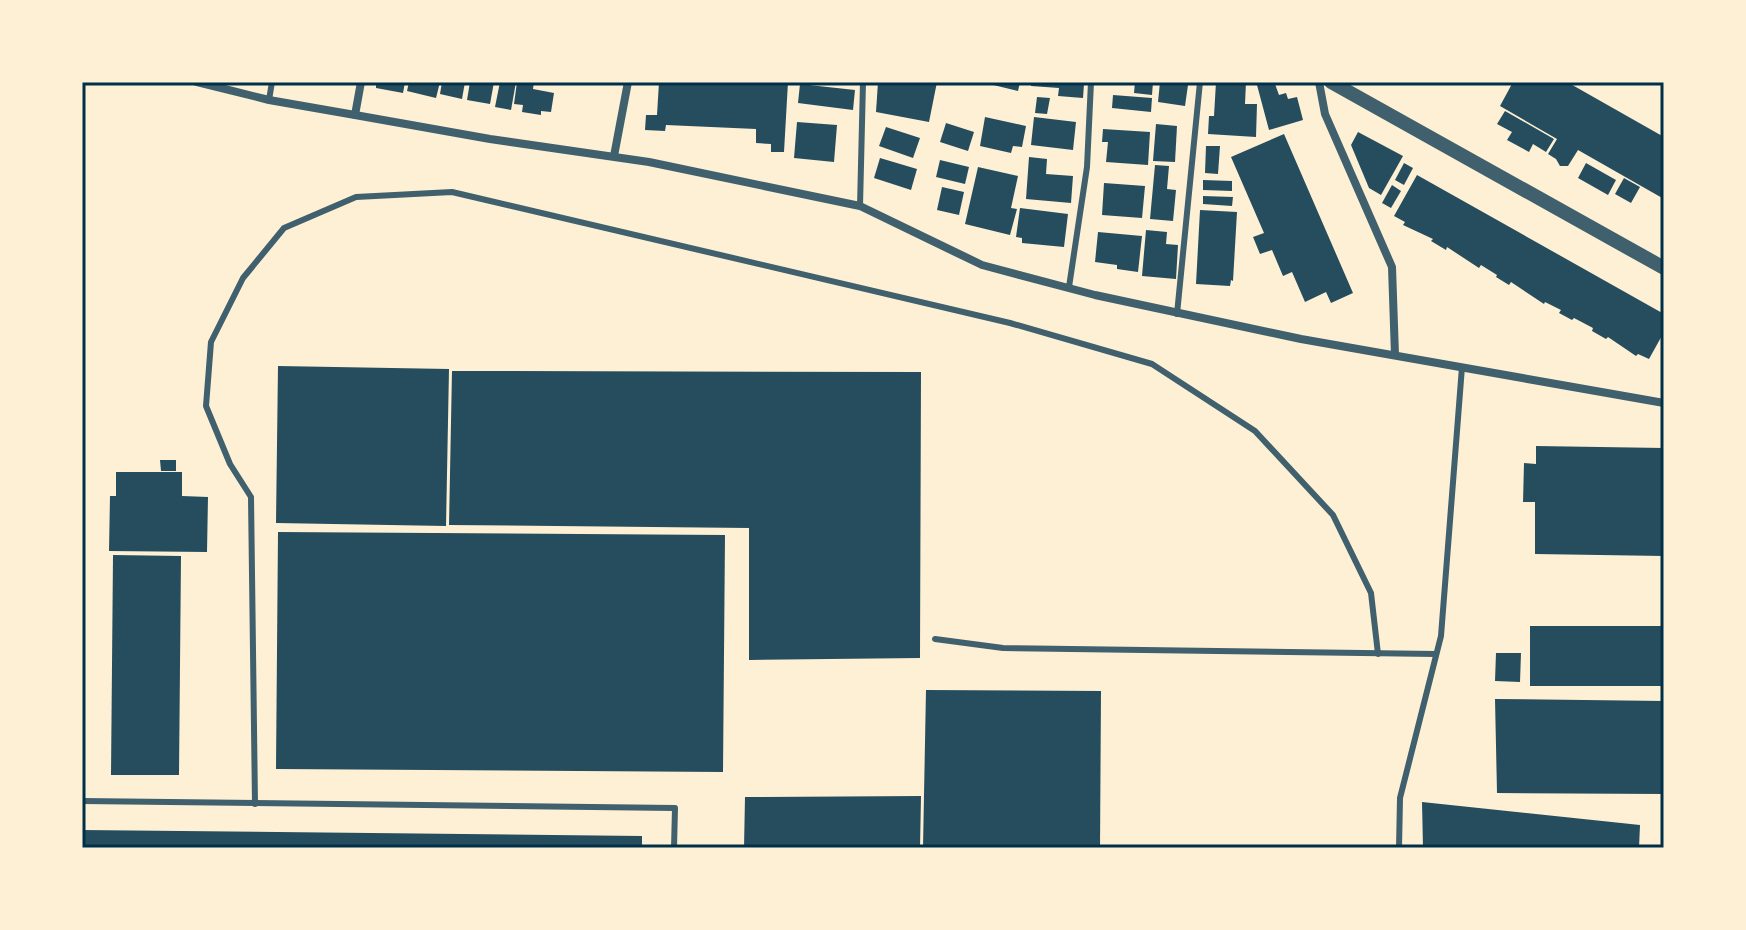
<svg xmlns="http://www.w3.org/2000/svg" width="1746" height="930" font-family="'Zilla Slab',serif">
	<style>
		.building { fill: #264d5e }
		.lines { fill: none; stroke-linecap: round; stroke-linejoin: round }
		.service { stroke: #3f606c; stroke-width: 6 }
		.minor { stroke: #3f606c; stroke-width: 8 }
		.tertiary { stroke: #3f606c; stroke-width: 14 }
		.neatline { fill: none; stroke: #003049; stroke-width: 3 }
	</style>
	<rect width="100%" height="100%" fill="#fdf0d5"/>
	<!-- building -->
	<g class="building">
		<polygon points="376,82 405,82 403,93 376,88"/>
		<polygon points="409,82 440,82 436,98 407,91"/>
		<polygon points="442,82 465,82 462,99 440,94"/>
		<polygon points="470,82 494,82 490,104 467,100"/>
		<polygon points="500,82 516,82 511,110 495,107"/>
		<polygon points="517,82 534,82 533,89 554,93 551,112 541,111 541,115 522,112 523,105 514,104"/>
		<polygon points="659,82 788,82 784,152 771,152 771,144 756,143 756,129 666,125 665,131 645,130 646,115 657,115"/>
		<polygon points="878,82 937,82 929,122 876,112"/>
		<polygon points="981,82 1020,82 1018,91"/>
		<polygon points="1031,82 1084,84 1083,98 1058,96 1059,88 1031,86"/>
		<polygon points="1135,82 1153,82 1152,95 1134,93"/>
		<polygon points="1160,82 1188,85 1185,106 1158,102"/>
		<polygon points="1216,82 1246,82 1245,104 1257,104 1256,137 1208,134 1209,116 1214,116"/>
		<polygon points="1265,82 1275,84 1279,95 1286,93 1288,99 1297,97 1303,120 1269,130 1257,85"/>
		<polygon points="1513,82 1567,82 1664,137 1664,199 1578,150 1568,166 1560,166 1556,159 1548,154 1557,139 1500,106"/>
		<polygon points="800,84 855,90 853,110 798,103"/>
		<polygon points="1113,95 1152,98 1151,112 1112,108"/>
		<polygon points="1037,97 1050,98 1047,114 1035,113"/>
		<polygon points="1505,111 1554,139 1546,152 1533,144 1529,152 1507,140 1512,132 1497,124"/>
		<polygon points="985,117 1026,126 1022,147 1013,146 1011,153 980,146"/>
		<polygon points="1034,117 1076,122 1073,150 1031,145"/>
		<polygon points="797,122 837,125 834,162 794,158"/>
		<polygon points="946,123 974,132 968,151 940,142"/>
		<polygon points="1156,124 1177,126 1175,162 1153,161"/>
		<polygon points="886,127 920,138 913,158 879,146"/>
		<polygon points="1103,129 1150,132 1148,165 1106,162 1108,142 1102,142"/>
		<polygon points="1358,132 1403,156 1381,195 1369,188 1351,145"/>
		<polygon points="1284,134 1353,293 1331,303 1326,292 1305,302 1292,272 1283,276 1272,250 1260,254 1253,237 1264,233 1231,157"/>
		<polygon points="1206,146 1220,146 1218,174 1205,173"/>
		<polygon points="1029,157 1047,159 1046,174 1073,176 1071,203 1026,199"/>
		<polygon points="880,158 917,169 911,190 874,178"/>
		<polygon points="940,160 969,167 965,184 936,177"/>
		<polygon points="1404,163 1413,168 1404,185 1395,180"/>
		<polygon points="1586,163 1616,180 1608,195 1578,178"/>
		<polygon points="1155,165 1169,166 1167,189 1176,190 1173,221 1150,219"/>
		<polygon points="978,167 1018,176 1011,208 1017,209 1010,235 965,224"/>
		<polygon points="1417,175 1664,314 1664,332 1649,359 1638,354 1636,356 1608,337 1606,339 1592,331 1593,328 1574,318 1572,320 1559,313 1561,310 1545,302 1544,304 1511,282 1509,285 1496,277 1497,275 1481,265 1479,268 1447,247 1446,250 1431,241 1433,239 1403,225 1405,222 1394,216"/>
		<polygon points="1624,178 1640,187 1631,203 1615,194"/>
		<polygon points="1203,180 1232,181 1232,191 1203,190"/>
		<polygon points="1104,183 1145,186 1142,218 1102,215"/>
		<polygon points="1392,185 1401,191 1391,208 1382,203"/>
		<polygon points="942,187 964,192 959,215 937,210"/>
		<polygon points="1203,196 1233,197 1232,206 1203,204"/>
		<polygon points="1020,208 1068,214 1064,247 1022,243 1022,238 1016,237"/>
		<polygon points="1200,210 1237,212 1233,281 1231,280 1230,286 1196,284"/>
		<polygon points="1146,230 1167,232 1166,244 1178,245 1176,279 1142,276"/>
		<polygon points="1098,232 1142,236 1138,272 1117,269 1117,265 1095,262"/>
		<polygon points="278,366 449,369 446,526 276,523"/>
		<polygon points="452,371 921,372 920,658 749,660 749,528 449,525"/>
		<polygon points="1536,446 1664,448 1664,556 1535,554 1535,502 1523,502 1524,463 1536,464"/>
		<polygon points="160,460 176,460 176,471 161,471"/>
		<polygon points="116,472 182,472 182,496 208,497 207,552 109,551 110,496 116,496"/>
		<polygon points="278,532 725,535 723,772 276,769"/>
		<polygon points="113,555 181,556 179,775 111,775"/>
		<rect x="1530" y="626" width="134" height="60"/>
		<polygon points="1496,653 1521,653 1520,682 1495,681"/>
		<polygon points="926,690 1101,691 1100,848 923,848"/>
		<polygon points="1495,699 1664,701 1664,794 1497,793"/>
		<polygon points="921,796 920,848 744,848 745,797"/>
		<polygon points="1422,802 1640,825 1639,848 1423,848"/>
		<polygon points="82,830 642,836 642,848 82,848"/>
	</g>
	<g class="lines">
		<!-- service -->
		<g class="service">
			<polyline points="269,100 272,82"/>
			<polyline points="860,206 863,82"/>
			<polyline points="1069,287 1087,167 1091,82"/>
			<polyline points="1177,314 1200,82"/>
			<polyline points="935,639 1003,648 1436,654"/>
			<polyline points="82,801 675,808 674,848"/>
			<polyline points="255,804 251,497 230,464 206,406 211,342 243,278 284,228 356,197 452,192 1010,323 1152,364 1255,431 1333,515 1371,593 1378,654"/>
			<polyline points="1399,848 1400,798 1441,636 1462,367"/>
		</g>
		<!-- minor -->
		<g class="minor">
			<polyline points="197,82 269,100 355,115 490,139 649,162 860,206 982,265 1095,295 1301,339 1664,403"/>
			<polyline points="1319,82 1325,114 1392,267 1395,355"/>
			<polyline points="355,115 361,82"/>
			<polyline points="614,156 628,82"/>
		</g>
		<!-- tertiary -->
		<polyline class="tertiary" points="1331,82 1664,268"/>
	</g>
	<!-- border -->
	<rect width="1746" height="930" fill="none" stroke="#fdf0d5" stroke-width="168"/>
	<rect x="84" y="84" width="1578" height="762" class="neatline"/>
</svg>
